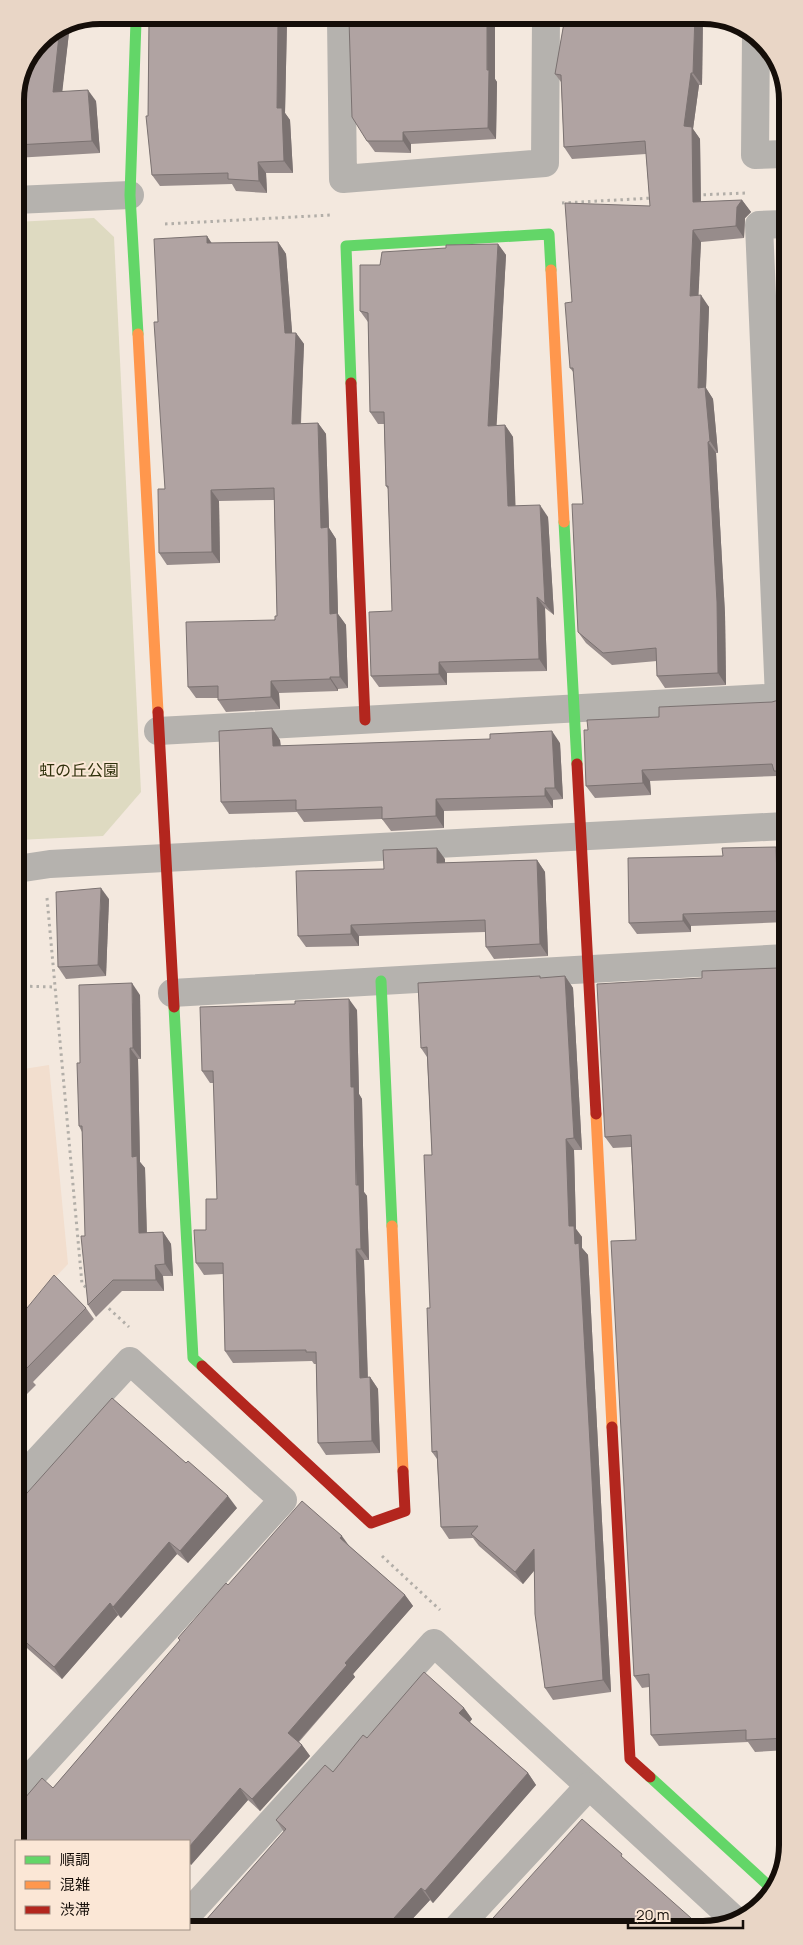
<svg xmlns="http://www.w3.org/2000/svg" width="803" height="1945" font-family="Manrope,'Noto Sans JP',sans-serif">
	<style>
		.built { fill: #f2dece }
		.green { fill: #dedac1 }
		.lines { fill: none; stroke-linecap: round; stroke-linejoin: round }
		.path { stroke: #b2aea8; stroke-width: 3; stroke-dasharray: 2.5 4; stroke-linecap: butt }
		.street { stroke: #b5b2ae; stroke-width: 28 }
		.fast { stroke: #63d668; stroke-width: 11 }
		.slow { stroke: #ff974d; stroke-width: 11 }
		.jam { stroke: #b3261e; stroke-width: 11 }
		.wall { fill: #978c8b }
		.shaded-wall { fill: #7b7271 }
		.building { fill: #b0a3a2; stroke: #7b7271 }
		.labels { text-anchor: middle; stroke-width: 4; stroke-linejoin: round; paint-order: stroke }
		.park-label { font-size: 16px; fill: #30310c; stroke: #fbe7d6 }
		.rim { fill: none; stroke: #150e09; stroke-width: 6 }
	</style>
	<rect width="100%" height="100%" fill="#f3e8de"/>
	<!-- built -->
	<polygon class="built" points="49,1065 68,1264 18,1316 17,1070"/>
	<!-- green -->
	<polygon class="green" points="94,218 114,237 141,792 103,836 17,840 15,222"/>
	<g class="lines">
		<!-- path -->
		<g class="path">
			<polyline points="697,195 746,193"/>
			<polyline points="562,203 653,198"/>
			<polyline points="165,224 331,215"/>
			<polyline points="47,898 82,1284 89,1290"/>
			<polyline points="17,986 56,987"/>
			<polyline points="104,1304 129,1327"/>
			<polyline points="382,1556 440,1610"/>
		</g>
		<!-- street -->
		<g class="street">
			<polyline points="341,19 343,179 545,163 546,17"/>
			<polyline points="756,34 755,155 784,154"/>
			<polyline points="15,200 130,195"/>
			<polyline points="779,698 759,225 784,224"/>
			<polyline points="158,731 785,697"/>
			<polyline points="17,869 50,864 785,826"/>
			<polyline points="172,993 786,958"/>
			<polyline points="18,1482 130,1361 283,1500 19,1790"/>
			<polyline points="189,1913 434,1643 736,1921"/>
			<polyline points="458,1927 589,1786"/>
		</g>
		<!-- fast -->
		<g class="fast">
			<polyline points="136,21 130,195 138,334"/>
			<polyline points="351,383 346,246 549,234 551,270"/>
			<polyline points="564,522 577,764"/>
			<polyline points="381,981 392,1226"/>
			<polyline points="174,1007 193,1358 202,1366"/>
			<polyline points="650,1777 771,1888 776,1883"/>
		</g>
		<!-- slow -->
		<g class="slow">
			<polyline points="551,270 564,522"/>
			<polyline points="138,334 158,712"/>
			<polyline points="596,1114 612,1427"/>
			<polyline points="392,1226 403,1471"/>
		</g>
		<!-- jam -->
		<g class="jam">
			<polyline points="351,383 365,720"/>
			<polyline points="158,712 174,1007"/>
			<polyline points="577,764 596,1114"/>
			<polyline points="202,1366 371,1523 405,1511 403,1471"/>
			<polyline points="612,1427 630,1759 650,1777"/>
		</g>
	</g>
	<!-- wall -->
	<g class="wall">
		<polygon points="703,15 702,85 699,85 693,129 700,139 701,202 742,200 751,212 745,218 744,238 701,242 698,295 709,307 706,388 713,399 718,453 716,453 725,614 726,685 665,688 657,676 657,661 612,665 586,643 578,632 583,504 574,373 570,368 572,302 650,206 646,154 572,159 564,147 561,82 555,74 565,17"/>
		<polygon points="495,17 495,79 497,82 496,139 411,144 411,153 375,152 367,141 361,19"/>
		<polygon points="291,19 291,22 287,21 285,113 290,120 293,173 266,173 267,193 236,191 232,184 160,186 152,175 148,116 149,21"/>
		<polygon points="67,21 75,21 75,24 70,24 62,91 96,101 100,153 15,158 15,94"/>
		<polygon points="784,72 784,107 777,97"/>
		<polygon points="207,236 211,243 278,242 286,254 292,333 296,333 304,344 301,424 318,423 326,434 329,528 336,539 338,614 346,625 348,688 338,689 338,691 279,693 280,709 226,712 218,700 218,698 196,698 188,687 275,620 277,616 274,500 219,501 220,563 167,565 159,553 165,489 158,322"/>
		<polygon points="498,244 506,255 496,425 505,425 513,437 515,506 548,517 554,615 545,608 547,671 447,673 447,685 379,687 371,676 392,611 388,489 386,486 384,424 378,424 370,412 368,322 360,311 380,265 446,248"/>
		<polygon points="785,698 785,782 782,782 777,776 650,781 651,795 595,798 586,786 588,730 659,717 772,702"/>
		<polygon points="280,740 281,746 560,743 563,799 553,800 553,808 444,811 444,828 391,831 382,819 304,822 297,812 229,814 221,802"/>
		<polygon points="776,847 784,858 786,922 691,926 691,932 637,934 629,923 723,856"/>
		<polygon points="445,859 445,863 537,860 545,872 548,956 494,959 486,947 485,932 359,936 359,946 306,947 298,936 384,869"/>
		<polygon points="109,899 106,976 66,979 58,967"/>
		<polygon points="786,973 788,1750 755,1752 748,1742 659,1746 651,1735 649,1687 642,1688 634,1676 636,1240 631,1147 613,1148 605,1137 782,974"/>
		<polygon points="565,976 573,988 582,1150 574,1150 576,1229 582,1237 582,1248 588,1255 611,1692 553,1700 545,1688 534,1571 523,1584 479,1546 473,1538 449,1539 441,1527 437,1459 432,1452 430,1308 432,1155 427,1057 421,1048 542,978"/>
		<polygon points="140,995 141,1059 138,1059 140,1162 145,1168 147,1233 163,1232 171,1244 173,1276 163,1276 164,1291 122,1291 96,1317 88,1305 82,1132 79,1126 80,1063"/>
		<polygon points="357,1010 359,1094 362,1099 364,1192 367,1196 369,1260 364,1260 368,1377 370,1377 378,1389 380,1453 326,1455 318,1443 316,1364 314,1364 312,1361 233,1363 225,1351 223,1274 204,1275 196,1263 217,1199 214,1083 210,1083 202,1071"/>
		<polygon points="86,1308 94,1319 33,1382 36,1385 18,1403 18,1319"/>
		<polygon points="19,1502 237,1508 188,1563 177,1554 121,1618 118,1615 62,1679 19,1641"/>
		<polygon points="348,1545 405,1595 413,1606 353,1674 355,1677 299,1742 302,1745 310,1756 260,1811 248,1800 191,1865 189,1862 189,1841 53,1788 180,1641 178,1638 228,1585"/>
		<polygon points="464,1708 472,1719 470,1722 528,1773 536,1785 433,1903 430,1900 404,1928 198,1929 284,1832 276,1820 333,1772 367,1738"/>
	</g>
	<!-- shaded-wall -->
	<g class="shaded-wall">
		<polygon points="695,15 703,15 702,85 693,73"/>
		<polygon points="487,17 495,17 495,79 497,82 496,139 488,128"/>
		<polygon points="278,19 285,19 287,21 285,113 290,120 293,173 284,161 277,108"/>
		<polygon points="67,21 68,21 70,24 61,103 53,92 60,26"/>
		<polygon points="691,73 699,85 693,129 700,139 701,213 693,202 684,126"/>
		<polygon points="88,90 96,101 100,153 92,141"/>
		<polygon points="403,132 411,144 411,153 403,141"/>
		<polygon points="258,162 266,173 267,193 259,181"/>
		<polygon points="742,200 751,212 745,218 744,238 736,226 737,207"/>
		<polygon points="693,230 701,242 698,307 690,296"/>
		<polygon points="207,236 215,248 207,243"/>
		<polygon points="278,242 286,254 293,344 285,333"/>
		<polygon points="498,244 506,255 496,437 488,426"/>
		<polygon points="701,295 709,307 706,388 713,399 718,453 710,441 698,388"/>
		<polygon points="296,333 304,344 300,435 292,424"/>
		<polygon points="318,423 326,434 329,528 336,539 338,614 346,625 348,688 340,677 330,614 321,528"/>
		<polygon points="505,425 513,437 516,518 508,506"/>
		<polygon points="708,442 716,453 725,614 726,685 718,673"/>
		<polygon points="211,490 219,501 220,563 212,552"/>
		<polygon points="540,505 548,517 554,615 545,604"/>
		<polygon points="537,597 545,608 547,671 539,659"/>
		<polygon points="439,662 447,673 447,685 439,674"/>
		<polygon points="330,677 338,689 338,691 330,679"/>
		<polygon points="271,681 279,693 280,709 271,697"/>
		<polygon points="272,728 280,740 281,758 273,746"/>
		<polygon points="552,731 560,743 563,799 555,788"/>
		<polygon points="642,770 650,781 651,795 643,783"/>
		<polygon points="545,788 553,800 553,808 545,796"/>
		<polygon points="436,799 444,811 444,828 436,816"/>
		<polygon points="776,847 784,858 786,922 778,911"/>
		<polygon points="437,848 445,859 445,875 437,863"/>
		<polygon points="537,860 545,872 548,956 540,944"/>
		<polygon points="101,888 109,899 106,976 98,965"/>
		<polygon points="683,914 691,926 691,932 683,921"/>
		<polygon points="351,925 359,936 359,946 351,934"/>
		<polygon points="778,968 786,979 778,974"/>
		<polygon points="565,976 573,988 582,1150 574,1138"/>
		<polygon points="132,983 140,995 141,1059 133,1048"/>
		<polygon points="349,999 357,1010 359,1094 362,1099 364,1192 367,1196 369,1260 361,1249 351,1087"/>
		<polygon points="130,1048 138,1059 140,1162 145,1168 147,1245 139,1233 132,1157"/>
		<polygon points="566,1139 574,1150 576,1229 582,1237 582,1248 588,1255 611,1692 603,1680 575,1244 569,1226"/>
		<polygon points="163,1232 171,1244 173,1276 165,1264"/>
		<polygon points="356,1249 364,1260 368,1389 360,1378"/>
		<polygon points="155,1265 163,1276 164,1291 156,1280"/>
		<polygon points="370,1377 378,1389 380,1453 372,1441"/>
		<polygon points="228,1496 237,1508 188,1563 180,1551"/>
		<polygon points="342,1536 350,1547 340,1538"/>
		<polygon points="169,1542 177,1554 121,1618 113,1607"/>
		<polygon points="534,1549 542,1561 523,1584 515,1572"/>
		<polygon points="405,1595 413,1606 353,1674 355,1677 296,1744 288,1733 345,1663"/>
		<polygon points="110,1603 118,1615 62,1679 54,1667"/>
		<polygon points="464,1708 472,1719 467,1725 459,1713"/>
		<polygon points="302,1745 310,1756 260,1811 252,1799"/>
		<polygon points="528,1773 536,1785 433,1903 425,1891"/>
		<polygon points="240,1788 248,1800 191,1865 189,1861 189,1847"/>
		<polygon points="421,1888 430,1900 404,1928 385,1928"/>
		<polygon points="99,1929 117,1929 116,1930 98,1930"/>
	</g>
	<!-- building -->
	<g class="building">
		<polygon points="695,15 693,73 691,73 684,126 692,127 693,202 742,200 737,207 736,226 693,230 690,296 701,295 698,388 705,387 710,441 708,442 717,602 718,673 657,676 656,648 603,653 578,632 572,504 583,504 573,368 570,368 565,303 572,302 565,203 650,206 645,141 564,147 561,75 555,74 565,17"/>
		<polygon points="487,17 487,70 489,70 488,128 403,132 403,141 367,141 352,117 349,20 361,22 361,19"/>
		<polygon points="278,19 277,108 282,108 284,161 258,162 259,181 228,179 228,173 152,175 146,116 148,116 149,21"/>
		<polygon points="60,26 53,92 88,90 92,141 15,145 15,94 40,39"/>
		<polygon points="777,63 784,72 784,99 777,97"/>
		<polygon points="207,236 207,243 278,242 285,333 296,333 292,424 318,423 321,528 328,527 330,614 337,613 340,677 330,677 330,679 271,681 271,697 218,700 218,686 188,687 186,622 275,620 275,616 277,616 274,488 211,490 212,552 159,553 158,489 165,489 154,322 158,322 154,239"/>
		<polygon points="498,244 488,426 505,425 508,506 540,505 545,604 537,597 539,659 439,662 439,674 371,676 369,612 392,611 388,486 386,486 384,412 370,412 368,313 360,311 360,265 380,265 382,252 446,248 446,245"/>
		<polygon points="780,315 784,315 785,438 780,407"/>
		<polygon points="782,577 785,577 785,651"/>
		<polygon points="785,698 785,771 774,771 772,764 642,770 643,783 586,786 584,730 588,730 587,720 659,717 659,707 772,702"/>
		<polygon points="272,728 273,746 490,739 490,734 552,731 555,788 545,788 545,796 436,799 436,816 382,819 382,807 296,810 296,800 221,802 219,731"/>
		<polygon points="776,847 778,911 683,914 683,921 629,923 628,858 723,856 722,848"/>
		<polygon points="437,848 437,863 537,860 540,944 486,947 485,920 351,925 351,934 298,936 296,871 384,869 383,850"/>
		<polygon points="101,888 98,965 58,967 56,892"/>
		<polygon points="778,968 778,974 786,973 788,1738 746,1740 746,1730 651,1735 649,1674 634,1676 611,1241 636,1240 631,1135 605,1137 597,984 702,978 702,971"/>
		<polygon points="540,976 540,978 565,976 574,1138 566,1139 569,1226 574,1226 575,1244 579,1243 603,1680 545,1688 535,1614 534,1549 515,1572 471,1534 478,1526 441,1527 437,1451 432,1452 427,1308 430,1308 424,1155 432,1155 427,1047 421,1048 418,983"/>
		<polygon points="132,983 133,1048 130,1048 132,1157 137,1156 139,1233 163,1232 165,1264 155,1265 156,1280 113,1280 88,1305 81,1236 85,1236 82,1126 79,1126 77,1063 80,1063 79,985"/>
		<polygon points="349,999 351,1087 354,1087 356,1185 359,1185 361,1249 356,1249 360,1378 370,1377 372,1441 318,1443 316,1352 306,1352 306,1350 225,1351 223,1263 196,1263 194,1230 206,1230 206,1199 217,1199 213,1071 202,1071 200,1007 295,1004 295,1001"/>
		<polygon points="54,1275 86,1308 24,1371 27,1374 18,1383 18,1319"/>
		<polygon points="112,1398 186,1463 188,1461 228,1496 180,1551 169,1542 113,1607 110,1603 54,1667 19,1636 19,1502"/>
		<polygon points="302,1501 342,1536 340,1538 405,1595 345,1663 347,1665 288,1733 302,1745 252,1799 240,1788 189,1847 189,1841 19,1841 19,1805 42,1778 53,1788 180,1640 178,1638 226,1583 228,1585"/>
		<polygon points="424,1672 464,1708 459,1713 528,1773 425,1891 421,1888 385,1928 198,1929 286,1829 276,1820 325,1765 333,1772 363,1735 367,1738"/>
		<polygon points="582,1819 622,1854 621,1856 700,1926 485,1927"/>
	</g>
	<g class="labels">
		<!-- park labels -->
		<g class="park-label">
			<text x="79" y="776">虹の丘公園</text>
		</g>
	</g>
	<!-- crop -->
	<path d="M0 0H803V1945H0ZM100 24H703A76 76 0 0 1 779 100V1845A76 76 0 0 1 703 1921H100A76 76 0 0 1 24 1845V100A76 76 0 0 1 100 24Z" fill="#e9d6c6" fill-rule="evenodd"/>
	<path class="rim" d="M100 24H703A76 76 0 0 1 779 100V1845A76 76 0 0 1 703 1921H100A76 76 0 0 1 24 1845V100A76 76 0 0 1 100 24Z"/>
	<!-- legend -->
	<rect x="15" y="1840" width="175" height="90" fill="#fbe7d6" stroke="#9f9084"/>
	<rect x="25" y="1856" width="25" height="8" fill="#63d668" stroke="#9f9084"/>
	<text x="60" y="1865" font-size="15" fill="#150e09">順調</text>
	<rect x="25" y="1881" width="25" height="8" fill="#ff974d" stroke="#9f9084"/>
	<text x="60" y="1890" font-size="15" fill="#150e09">混雑</text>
	<rect x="25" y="1906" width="25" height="8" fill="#b3261e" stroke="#9f9084"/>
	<text x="60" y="1915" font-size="15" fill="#150e09">渋滞</text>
	<!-- scale -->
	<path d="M628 1920v8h115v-8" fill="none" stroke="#150e09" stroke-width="2.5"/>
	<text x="636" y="1920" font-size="15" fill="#150e09" stroke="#fbe7d6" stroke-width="4" paint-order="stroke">20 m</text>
</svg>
